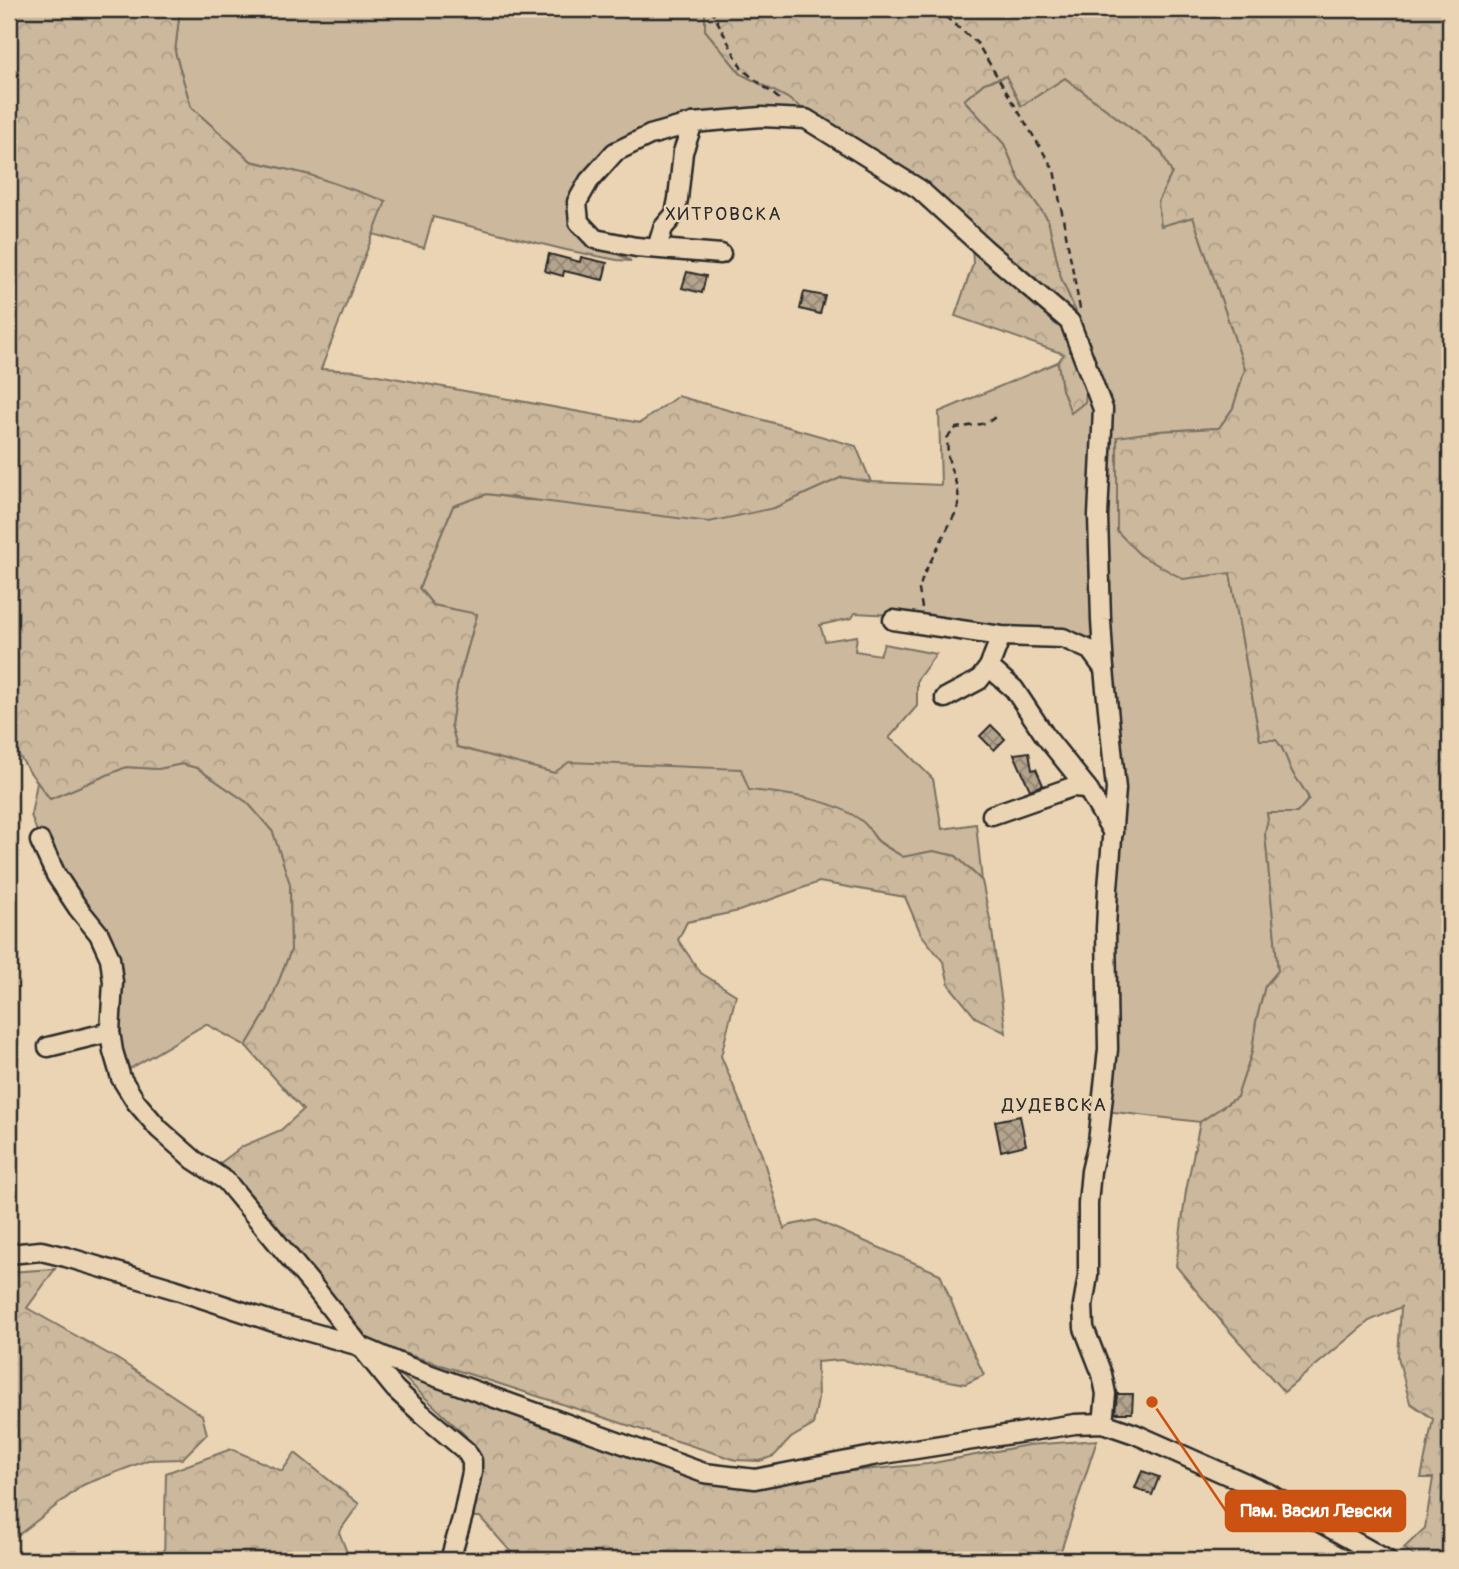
<svg xmlns="http://www.w3.org/2000/svg" width="1459" height="1569" font-family="Pangolin,sans-serif">
	<style>
		.green { fill: #cbb89d; stroke: #7b7264; stroke-width: 2 }
		.forest { fill: url(#forest-crowns); stroke: #7b7264; stroke-width: 2 }
		.building { fill: url(#building-cross-hatch); stroke: #2b2b2b; stroke-width: 2 }
		.lines { fill: none; stroke-linecap: round; stroke-linejoin: round }
		.minor-casing { stroke: #2b2b2b; stroke-width: 23 }
		.path { stroke: #2b2b2b; stroke-width: 2.5; stroke-dasharray: 7 5; stroke-linecap: butt }
		.minor { stroke: #ead4b3; stroke-width: 18 }
		.labels { text-anchor: middle; stroke-width: 5; stroke-linejoin: round; paint-order: stroke }
		.neighbourhood-label { font-size: 19px; letter-spacing: 2px; fill: #2b2b2b; stroke: #ead4b3 }
		.leader { fill: none; stroke: #cc5211; stroke-width: 2.5 }
		.callout-dot { fill: #cc5211; stroke: #ead4b3; stroke-width: 2.5 }
		.callout { fill: #cc5211; stroke: #cc5211; stroke-width: 2.5 }
		.callout-label { font-size: 19px; text-anchor: middle; font-weight: bold; fill: #fff }
	</style>
	<defs>
		<pattern id="forest-crowns" width="20" height="18" patternUnits="userSpaceOnUse" patternTransform="scale(1.75)"><rect width="20" height="18" fill="#cbb89d"/><path d="M2 6a3 3 0 1 1 6 0M12 15a3 3 0 1 1 6 0" fill="none" stroke="#ae9e87"/></pattern>
		<pattern id="building-cross-hatch" width="8" height="8" patternUnits="userSpaceOnUse" patternTransform="scale(1.75)"><rect width="8" height="8" fill="#b5a48d"/><path d="M0 0l8 8M0 8l8-8" fill="none" stroke="#938673"/></pattern>
	</defs>
	<rect width="100%" height="100%" fill="#ead4b3"/>
	<filter id="ink" filterUnits="userSpaceOnUse"><feTurbulence type="fractalNoise" baseFrequency=".0143" numOctaves="2"/><feDisplacementMap in="SourceGraphic" scale="14" xChannelSelector="R" yChannelSelector="G"/><feConvolveMatrix kernelMatrix="1 2 1 2 8 2 1 2 1" color-interpolation-filters="sRGB"/></filter>
	<g filter="url(#ink)">
		<!-- green -->
		<g class="green">
			<polygon points="180,9 705,9 705,30 741,74 786,97 828,126 722,118 611,158 577,219 579,236 598,244 631,261 617,260 566,250 433,217 424,248 373,234 310,175 251,161 191,107 175,52"/>
			<path d="M1007,76L1021,106L1065,78L1161,151L1172,173L1158,202L1161,226L1193,217L1245,369L1233,408L1219,428L1159,431L1117,438L1230,573L1260,740H1277C1286,750 1287,764 1294,775C1300,783 1305,790 1309,799L1297,813H1267L1268,819L1265,833L1278,971L1265,986L1256,1022L1252,1052L1237,1097L1200,1122L1106,1111L1116,812L1096,653L893,615L855,613L852,618L820,625L825,641L857,636L855,651L880,655L884,644L936,654L917,680V706L889,738L901,747L933,779L942,829L976,824L982,881L956,856L933,851L903,857L878,841L864,823L554,773L457,747L451,725L457,686L477,615L433,605L419,588L453,506L487,494L526,500L774,508L842,477L871,482L941,485L939,412L1058,362L1062,389L1091,347L1061,278L1048,220L1019,179L1004,144L964,100L984,83Z"/>
			<polygon points="182,764 197,768 248,803 273,832 290,883 291,950 267,1011 246,1046 206,1024 126,1071 119,1058 116,970 45,854 31,815 37,782 50,799 126,767 158,769"/>
		</g>
		<!-- forest -->
		<g class="forest">
			<path d="M9,9H180L175,52L191,107L251,161L310,175L386,201L321,369L356,371L640,423L678,396L856,446L871,482L842,477L774,508L709,522L487,494L453,506L419,588L433,605L477,614L457,686L451,725L457,747L554,773L569,762L741,769L749,790C786,794 833,798 863,822C868,826 871,833 876,839C882,846 894,851 903,857L933,851L956,856L982,881L991,924L1006,1033L975,1017L949,985L944,963L921,934L905,897L819,882L739,911L687,922L678,940L701,973L736,995L721,1056L762,1155L784,1229L791,1225L816,1220L940,1274L962,1328L984,1375L965,1384L841,1360L817,1362L818,1399L813,1425L791,1438L774,1456L760,1461L736,1460L394,1350L354,1333L215,1167L243,1146L281,1130L303,1110L246,1046L267,1011L291,950L290,884L273,832L248,803L197,768L182,764L158,769L126,767L50,799L29,771L9,740Z"/>
			<path d="M705,9H1450V1560H1418L1404,1548L1425,1528L1433,1478H1421L1433,1419L1410,1403L1398,1357L1401,1307L1369,1321L1284,1392L1226,1327L1176,1266L1186,1191L1200,1122L1237,1097L1252,1052L1256,1022L1265,986L1278,971L1265,833L1268,819L1267,813H1297L1309,799C1305,790 1300,783 1294,775C1287,764 1286,750 1276,740H1260L1230,573L1183,579L1140,555L1117,531V437L1159,431L1219,428L1233,408L1245,369L1193,217L1161,226L1158,202L1172,173L1161,151L1065,78L1021,106L1006,76L984,83L964,100L1004,144L1019,179L1048,220L1061,278L1091,347L1085,402L1071,413L1062,389L1058,362L1064,354L955,316L973,264L972,241L828,126L786,97L741,74L705,30Z"/>
			<polygon points="55,1269 27,1308 119,1360 202,1415 207,1434 182,1459 148,1460 83,1485 17,1536 9,1538 9,1272"/>
			<polygon points="410,1371 704,1481 763,1479 928,1464 1028,1445 1097,1440 1058,1560 518,1560 480,1517 473,1517 477,1472 466,1436 398,1372"/>
			<polygon points="231,1449 282,1471 295,1453 359,1504 339,1532 350,1560 164,1560 166,1473"/>
		</g>
		<!-- building -->
		<g class="building">
			<polygon points="549,254 580,262 581,257 607,263 603,280 564,271 563,276 545,271"/>
			<polygon points="687,272 706,276 702,293 682,288"/>
			<polygon points="804,292 825,296 820,314 800,309"/>
			<polygon points="991,725 1005,739 994,750 980,736"/>
			<polygon points="1029,752 1032,770 1036,769 1043,785 1030,790 1014,754"/>
			<polygon points="1020,1116 1026,1145 1001,1151 995,1121"/>
			<polygon points="1117,1394 1133,1394 1132,1413 1115,1413"/>
			<polygon points="1142,1471 1159,1477 1152,1495 1135,1488"/>
		</g>
		<g class="lines">
			<defs>
				<g id="minor">
					<polyline points="657,248 663,228 675,214 678,199 683,152 693,123"/>
					<polyline points="721,254 636,247 595,239 579,222 577,202 589,181 615,152 650,135 693,123 761,117 806,119 919,189 985,249 1070,322 1103,409 1098,516 1101,620 1104,669 1116,789 1108,888 1106,929 1108,1049 1098,1142 1091,1171 1088,1203 1088,1276 1083,1305 1084,1328 1102,1374 1106,1394 1103,1423"/>
					<polyline points="893,620 1001,636 1063,638 1090,650 1104,669"/>
					<polyline points="989,667 1014,689 1046,737 1087,788 1113,833"/>
					<polyline points="945,698 979,680 989,667 1001,636"/>
					<polyline points="992,815 1072,787 1087,788"/>
					<polyline points="40,841 56,875 78,908 99,934 110,958 113,982 110,1032 113,1051 121,1078 136,1102 159,1129 194,1160 226,1181 318,1292 360,1346 395,1389 422,1414 466,1451 472,1461 472,1472 463,1515 450,1560"/>
					<polyline points="48,1047 110,1032"/>
					<polyline points="9,1254 41,1251 66,1257 174,1289 274,1322 360,1346 406,1366 704,1473 755,1479 878,1455 1075,1424 1103,1423 1135,1434 1268,1493 1387,1560"/>
				</g>
			</defs>
			<!-- minor casing -->
			<use href="#minor" class="minor-casing"/>
			<!-- path -->
			<g class="path">
				<polyline points="711,9 742,69 782,101"/>
				<polyline points="936,9 977,43 1054,170 1080,309"/>
				<path d="M922,608L919,590L923,576L957,510C962,489 953,480 949,461C947,454 948,446 947,438L956,428L987,423L998,415"/>
			</g>
			<!-- minor -->
			<use href="#minor" class="minor"/>
		</g>
	</g>
	<g class="labels">
		<!-- neighbourhood labels -->
		<g class="neighbourhood-label">
			<text x="724" y="220">ХИТРОВСКА</text>
			<text x="1055" y="1111">ДУДЕВСКА</text>
		</g>
	</g>
	<!-- callouts -->
	<path class="leader" d="M1152 1402L1226 1511"/>
	<circle class="callout-dot" cx="1152" cy="1402" r="7"/>
	<rect class="callout" x="1226" y="1491" width="179" height="40" rx="7"/>
	<g class="callout-label">
		<text x="1316" y="1517">Пам. Васил Левски</text>
	</g>
	<!-- margin -->
	<rect width="1459" height="1569" fill="none" stroke="#ead4b3" stroke-width="35"/>
	<rect x="18" y="18" width="1424" height="1534" fill="none" stroke="#2b2b2b" stroke-width="2.5" filter="url(#ink)"/>
</svg>
